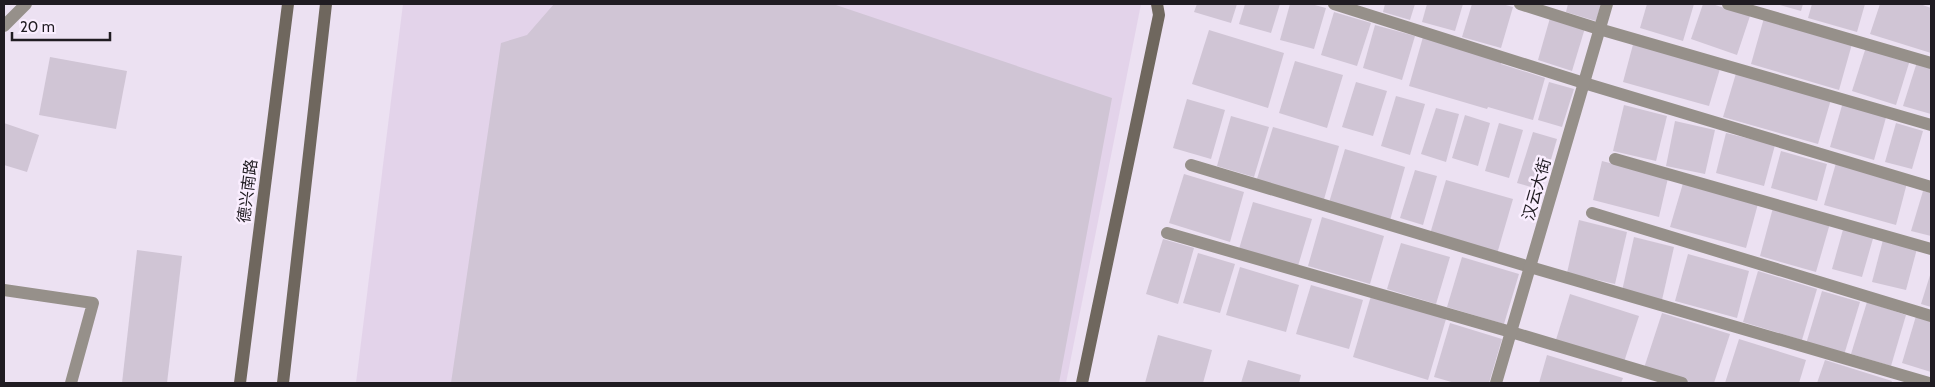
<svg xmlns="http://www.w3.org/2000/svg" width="1935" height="387" font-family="Cabin,'Noto Sans SC',sans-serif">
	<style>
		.built { fill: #e3d3ea }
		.building { fill: #d0c5d5 }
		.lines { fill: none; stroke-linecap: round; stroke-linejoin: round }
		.lane { stroke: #96908a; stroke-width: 12 }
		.street { stroke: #96908a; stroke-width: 12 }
		.secondary { stroke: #6f675e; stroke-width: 12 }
		.labels { text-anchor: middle; stroke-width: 5; stroke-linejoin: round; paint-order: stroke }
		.street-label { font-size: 16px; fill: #201c22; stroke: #faeeff }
	</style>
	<rect width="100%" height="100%" fill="#ece1f2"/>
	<!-- built -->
	<polygon class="built" points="403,4 1141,4 1066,383 356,383"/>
	<!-- building -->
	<g class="building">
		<polygon points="554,4 833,4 1112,98 1059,383 451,383 501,43 527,35"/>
		<polygon points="1197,4 1237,4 1231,23 1194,12"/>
		<polygon points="1245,4 1280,4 1271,33 1239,24"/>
		<polygon points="1290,4 1311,4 1326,8 1314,49 1280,40"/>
		<polygon points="1385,4 1415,4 1410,20 1383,12"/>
		<polygon points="1427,4 1463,4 1455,31 1422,22"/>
		<polygon points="1472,4 1502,4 1513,7 1501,48 1462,37"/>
		<polygon points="1568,4 1601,4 1596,21 1566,12"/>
		<polygon points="1647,4 1694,4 1683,41 1640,28"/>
		<polygon points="1703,4 1712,4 1750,16 1737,55 1691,39"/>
		<polygon points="1776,4 1803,4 1801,11"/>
		<polygon points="1812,4 1865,4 1857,32 1808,18"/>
		<polygon points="1880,4 1920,4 1931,8 1931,53 1870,34"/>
		<polygon points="1334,12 1371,23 1357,66 1321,55"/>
		<polygon points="1550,18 1585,28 1572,71 1538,60"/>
		<polygon points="1764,18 1852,44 1839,90 1751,64"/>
		<polygon points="1375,25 1415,36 1402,80 1363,68"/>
		<polygon points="1209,30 1284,53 1268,108 1192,84"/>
		<polygon points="1423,37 1502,60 1501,64 1545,78 1533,120 1488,107 1487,109 1409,86"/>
		<polygon points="1635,37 1722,62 1709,106 1623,82"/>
		<polygon points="1866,47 1910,60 1896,105 1852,91"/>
		<polygon points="50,57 127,71 116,129 39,115"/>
		<polygon points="1295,61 1343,75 1327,128 1279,113"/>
		<polygon points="1917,62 1931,66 1931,114 1903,106"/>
		<polygon points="1737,70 1832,96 1818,144 1723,117"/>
		<polygon points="1356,82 1387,91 1373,136 1342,127"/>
		<polygon points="1549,82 1574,89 1562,127 1538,120"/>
		<polygon points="1396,96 1425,104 1410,155 1381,146"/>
		<polygon points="1187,99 1225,110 1211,159 1173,148"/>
		<polygon points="1843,102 1887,114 1874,160 1830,147"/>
		<polygon points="1624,105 1667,116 1656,161 1613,151"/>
		<polygon points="1436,108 1459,114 1446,162 1421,154"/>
		<polygon points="1465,115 1490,123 1478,166 1452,158"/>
		<polygon points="1231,116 1269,127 1254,177 1217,166"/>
		<polygon points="1675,121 1715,130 1705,174 1666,166"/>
		<polygon points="4,123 39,135 27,172 4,165"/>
		<polygon points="1499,123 1523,130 1509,178 1485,171"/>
		<polygon points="1896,123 1923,131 1912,169 1885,162"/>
		<polygon points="1273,127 1339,146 1323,203 1256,182"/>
		<polygon points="1533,132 1557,139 1542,190 1517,183"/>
		<polygon points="1726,133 1775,145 1764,186 1716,173"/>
		<polygon points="1345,149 1405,167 1389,224 1328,206"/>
		<polygon points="1781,151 1827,164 1817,201 1771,188"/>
		<polygon points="1602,161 1668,178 1659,217 1593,200"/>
		<polygon points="1836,163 1907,183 1896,225 1824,205"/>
		<polygon points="1415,170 1437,176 1423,225 1400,218"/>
		<polygon points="1184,174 1244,192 1230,242 1169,223"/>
		<polygon points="1446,180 1513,199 1497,254 1430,234"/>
		<polygon points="1684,180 1759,200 1746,248 1670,227"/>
		<polygon points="1923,191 1931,193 1931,236 1911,231"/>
		<polygon points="1253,202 1312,219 1298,266 1239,249"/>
		<polygon points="1774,204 1831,220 1816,272 1760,256"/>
		<polygon points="1322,217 1384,236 1370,284 1308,266"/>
		<polygon points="1579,220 1627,232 1615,284 1567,273"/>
		<polygon points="1844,226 1874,235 1862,277 1832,269"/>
		<polygon points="1884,236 1918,245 1906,290 1872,282"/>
		<polygon points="1634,237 1674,247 1662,300 1622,291"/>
		<polygon points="1163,239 1194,248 1178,304 1146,294"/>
		<polygon points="1401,243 1450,257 1436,304 1387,289"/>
		<polygon points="137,250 182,256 167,383 122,383"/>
		<polygon points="1198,253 1235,264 1220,313 1183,303"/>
		<polygon points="1688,254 1749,271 1737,318 1675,301"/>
		<polygon points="1462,257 1519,274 1504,324 1447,307"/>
		<polygon points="1240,267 1299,285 1286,332 1226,315"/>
		<polygon points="1758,271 1817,289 1802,340 1743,322"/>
		<polygon points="1931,272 1931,307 1921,304"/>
		<polygon points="1311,285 1363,300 1349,349 1296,334"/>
		<polygon points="1822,291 1860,302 1844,355 1806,344"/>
		<polygon points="1570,294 1639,316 1623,365 1555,343"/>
		<polygon points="1371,296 1446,319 1428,380 1353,357"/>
		<polygon points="1867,302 1906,315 1891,366 1851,354"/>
		<polygon points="1662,313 1730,334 1714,383 1692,383 1644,368"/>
		<polygon points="1916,316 1931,321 1931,372 1902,363"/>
		<polygon points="1450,323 1502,339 1489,383 1455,383 1434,377"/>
		<polygon points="1158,335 1212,350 1203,383 1145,383"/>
		<polygon points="1739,339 1806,360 1799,383 1725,383"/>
		<polygon points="1547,355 1623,378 1621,383 1539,383"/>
		<polygon points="1248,360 1301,375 1299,383 1241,383"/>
		<polygon points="1825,360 1892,381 1891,383 1817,383"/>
	</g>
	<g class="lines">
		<!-- lane -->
		<g class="lane">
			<polyline points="1334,4 1584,83 1931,187"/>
			<polyline points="1520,4 1599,29 1931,125"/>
			<polyline points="1728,4 1931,63"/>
			<polyline points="1615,159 1931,249"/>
			<polyline points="1191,165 1530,267 1929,383"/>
			<polyline points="1592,213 1931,316"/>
			<polyline points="1167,233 1511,332 1682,383"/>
		</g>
		<!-- street -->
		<g class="street">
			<polyline points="4,26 26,4"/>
			<polyline points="4,290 93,303 71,383"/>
			<polyline points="1496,383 1607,4"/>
		</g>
		<!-- secondary -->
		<g class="secondary">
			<polyline points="240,383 288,4"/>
			<polyline points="283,383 326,4"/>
			<polyline points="1082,383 1159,15 1157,4"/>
		</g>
	</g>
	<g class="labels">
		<!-- street labels -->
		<g class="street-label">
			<text transform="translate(1536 189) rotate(-74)" y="6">汉云大街</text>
			<text transform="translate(247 191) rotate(-83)" y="6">德兴南路</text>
		</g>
	</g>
	<!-- border -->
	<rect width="1935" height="387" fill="none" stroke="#201c22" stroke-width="10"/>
	<!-- scale -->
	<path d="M12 32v8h98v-8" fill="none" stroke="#201c22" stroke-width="2.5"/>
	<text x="20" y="32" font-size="15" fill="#201c22" stroke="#faeeff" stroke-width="4" paint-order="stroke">20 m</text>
</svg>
